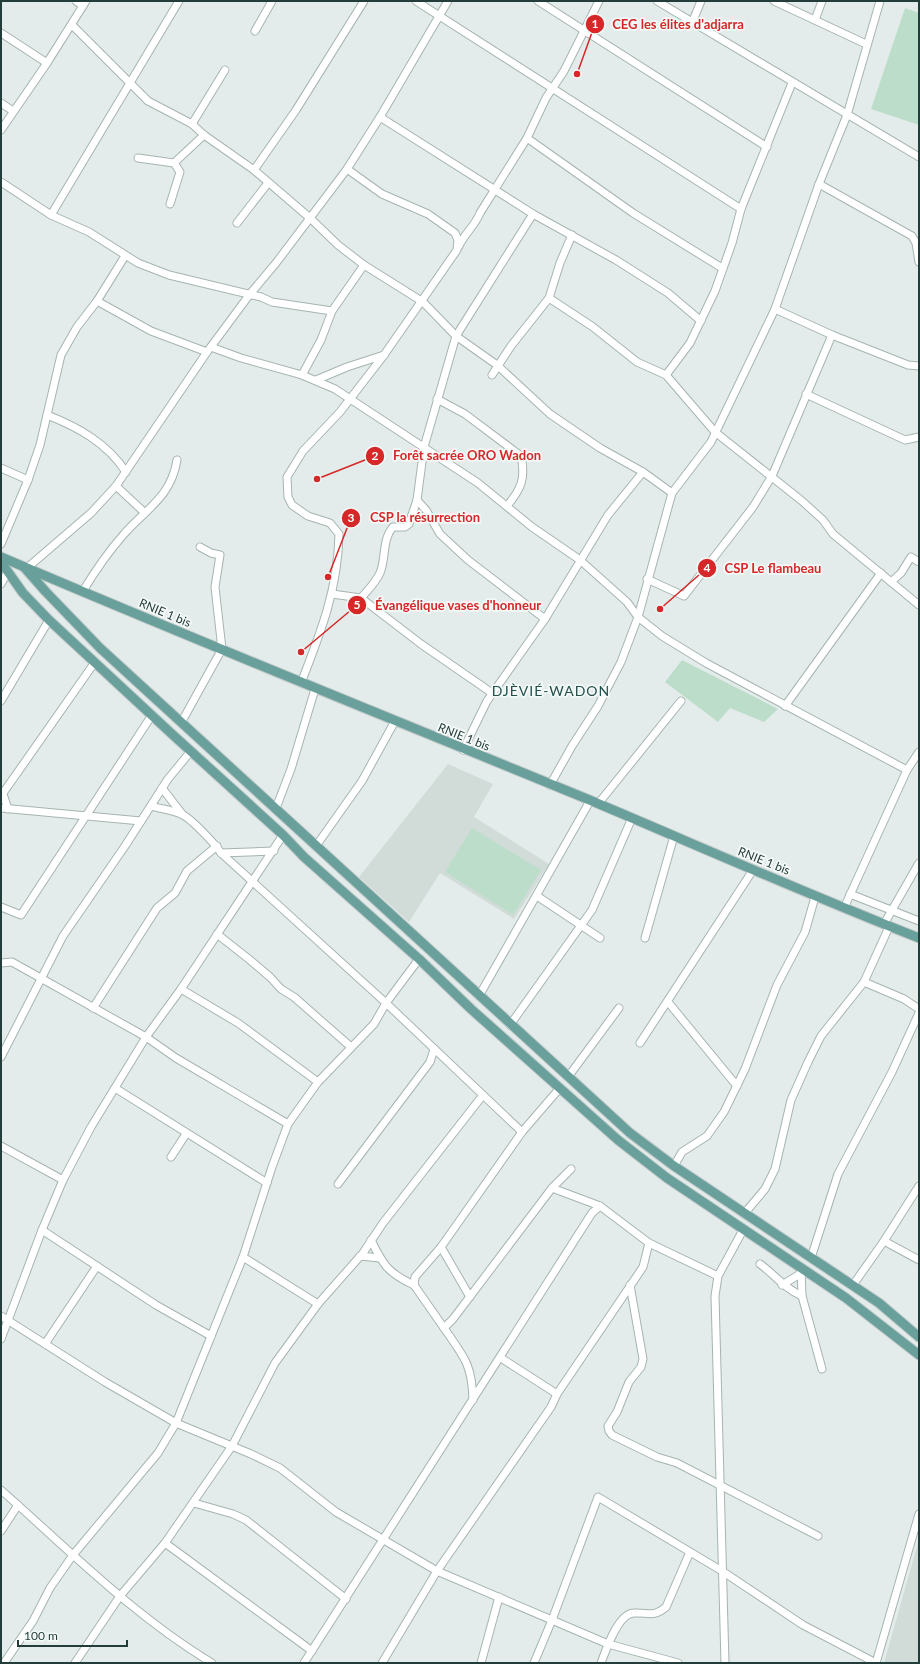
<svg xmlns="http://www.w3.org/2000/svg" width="920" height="1664" font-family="Lato,sans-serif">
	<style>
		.built { fill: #d1dcd9 }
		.green { fill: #bdddcb }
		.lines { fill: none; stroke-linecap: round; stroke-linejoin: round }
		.minor-casing { stroke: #a6b4b2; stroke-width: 9 }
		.major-casing { stroke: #c1c9c8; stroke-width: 11 }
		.minor { stroke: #fff; stroke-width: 7 }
		.major { stroke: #69a09c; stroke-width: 9 }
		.labels { text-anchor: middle; stroke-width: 3.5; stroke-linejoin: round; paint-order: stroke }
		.street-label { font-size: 12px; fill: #233d3b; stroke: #f4f9f7 }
		.quarter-label { font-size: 14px; letter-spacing: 1px; fill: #204f4c; stroke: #f4f9f7 }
		.leader { fill: none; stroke: #d62828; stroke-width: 1.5 }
		.callout-dot { fill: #d62828; stroke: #f4f9f7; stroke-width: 1.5 }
		.mark-label { font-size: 12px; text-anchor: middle; font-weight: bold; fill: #fff }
		.callout-label { font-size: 13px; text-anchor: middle; font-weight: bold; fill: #d62828; stroke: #f4f9f7; stroke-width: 3.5; stroke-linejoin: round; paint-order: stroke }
	</style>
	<rect width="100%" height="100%" fill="#e3ecea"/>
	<!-- built -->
	<g class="built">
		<polygon points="448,764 493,784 474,817 549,864 514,919 440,873 409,922 359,877"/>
		<polygon points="919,1539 919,1663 884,1663"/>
	</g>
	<!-- green -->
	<g class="green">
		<polygon points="905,8 919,13 919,125 871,109"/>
		<polygon points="682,660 778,709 764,722 730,708 718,722 665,682"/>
		<polygon points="472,828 541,870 513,915 445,872"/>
	</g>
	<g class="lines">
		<defs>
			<g id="minor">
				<polyline points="76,1 83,6"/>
				<polyline points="416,1 741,209"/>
				<polyline points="538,1 767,147"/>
				<polyline points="657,1 919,157"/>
				<polyline points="774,1 866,44"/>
				<polyline points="815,20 822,1"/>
				<polyline points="692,23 701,1"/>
				<polyline points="72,25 148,101 192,124 204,135 254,170 310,218 338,245 364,265 423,302 456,336 497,365 550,414 600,448 643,472 672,493"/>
				<polyline points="255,31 272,1"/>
				<polyline points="1,33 47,63"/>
				<polyline points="1,103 13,111"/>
				<polyline points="380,117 533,214 616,260 668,293 701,321"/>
				<polyline points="192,124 225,70"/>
				<polyline points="1,130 47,63 86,1"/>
				<polyline points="527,138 633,213 722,268"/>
				<polyline points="138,158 174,163 204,135"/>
				<polyline points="254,170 296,110 364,1"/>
				<polyline points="1,182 51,215 89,232 138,263 169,275 261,297 272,302 332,311"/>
				<polyline points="819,184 912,236 916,243 919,262"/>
				<polyline points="170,204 180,172 174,163"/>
				<polyline points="51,215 179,1"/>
				<polyline points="237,223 268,183"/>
				<path d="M459,246C464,234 475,226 480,213L527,138L546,98L564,71L599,1"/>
				<polyline points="549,298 593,327 637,362 666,375 715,432 802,501 823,520 833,534 919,605"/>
				<polyline points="97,301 151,331 207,352"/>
				<polyline points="775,309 832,335 908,365 919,366"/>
				<polyline points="211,347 241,358 302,375 335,389 478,483 532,527 580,560 627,602 638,617 662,636 706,663 907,770"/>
				<polyline points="302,375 321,340 332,311 364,265"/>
				<polyline points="492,375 511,346 549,298 560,263 572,235"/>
				<polyline points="666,375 690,343 715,291 732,243 741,209 792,83"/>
				<polyline points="316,380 347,367 384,355"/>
				<polyline points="806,394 905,440 919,437"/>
				<path d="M437,399L465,414L521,456C526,479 521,489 507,506"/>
				<path d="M47,415C78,427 107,443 126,472"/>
				<polyline points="1,468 28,480"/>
				<polyline points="116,486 145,513"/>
				<polyline points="417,500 426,510 440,534 468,560 545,619"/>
				<polyline points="412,515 430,518"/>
				<polyline points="1,544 28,480 40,445 61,355 77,327 97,301 125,256"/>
				<polyline points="27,568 91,513 116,486 207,352 250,294 276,263 347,169 380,117 448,1"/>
				<polyline points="647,579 684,596 753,507 772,476 832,335"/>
				<polyline points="891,582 901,573 911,557 919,562"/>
				<polyline points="1,584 7,573"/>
				<path d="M83,591C95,571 109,551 124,534C147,508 171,497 177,460"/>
				<polyline points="332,594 361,598 421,644 492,693"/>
				<path d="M361,598C368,590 376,582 380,573C386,559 382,539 393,527H405L409,524L417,500L424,447L456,336L533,214"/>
				<path d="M301,683C321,632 338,589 339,534L330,523L308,516L292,505L288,497L287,477L303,451L340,412L384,355L457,250L458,240L455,233L428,214L382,194L347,169"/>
				<polyline points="1,701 49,620"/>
				<polyline points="785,706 881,573"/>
				<polyline points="181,723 222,649 215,587 220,555 211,553 200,547"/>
				<polyline points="463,750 487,701 545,619 608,515 643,472"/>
				<polyline points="550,785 572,746 598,706 621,662 638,617 672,493 711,442 775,309 819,184 847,115 880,1"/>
				<polyline points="162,788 182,814"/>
				<polyline points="3,794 8,809"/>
				<polyline points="1,796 95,662"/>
				<polyline points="598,804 681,701"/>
				<path d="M151,806C161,809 172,810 181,814C191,818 215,844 221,853L386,1003L522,1132L559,1089"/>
				<polyline points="1,808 141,821"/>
				<polyline points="276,808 291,769 315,689"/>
				<polyline points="316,846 362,781 395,721"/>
				<polyline points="221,853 274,851"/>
				<polyline points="850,894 919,921"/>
				<polyline points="537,896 600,938"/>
				<polyline points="1,907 21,915 152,715"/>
				<polyline points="844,908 907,770 919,752"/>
				<polyline points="884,924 919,863"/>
				<polyline points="217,934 250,960 270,977 281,989 294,997 351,1047"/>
				<polyline points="645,938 674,836"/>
				<polyline points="1,963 12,962 146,1037 176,1058 288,1124"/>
				<polyline points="864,982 904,999 919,1009"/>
				<polyline points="181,989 238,1023 318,1082"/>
				<polyline points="479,996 590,801"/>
				<polyline points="668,1002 737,1086"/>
				<polyline points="93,1008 157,908 175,893 187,871 217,846"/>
				<polyline points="510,1025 592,910 632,818"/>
				<polyline points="640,1043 753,870"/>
				<polyline points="1,1057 63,936 125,846 168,779 191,751"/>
				<polyline points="568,1077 619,1008"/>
				<polyline points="115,1088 267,1183"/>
				<polyline points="1,1146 63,1180"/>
				<polyline points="171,1157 186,1134"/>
				<polyline points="674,1166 682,1152 707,1136 724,1112 745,1069 777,985 805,932 815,897"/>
				<polyline points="338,1184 430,1062 434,1049"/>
				<polyline points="552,1188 600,1206 649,1243 718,1276"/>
				<polyline points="744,1214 765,1189 775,1169 791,1100 808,1062 821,1036 864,982 889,927"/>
				<polyline points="42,1230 156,1305 211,1336"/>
				<path d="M371,1240C383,1265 388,1273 414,1285"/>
				<polyline points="884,1241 919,1260"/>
				<polyline points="441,1247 470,1297"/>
				<polyline points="360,1256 380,1258"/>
				<polyline points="243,1257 318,1304 363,1253 383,1223 483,1095"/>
				<polyline points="811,1258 838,1174 892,1072 919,1013"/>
				<path d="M760,1264C775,1275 785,1289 802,1296"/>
				<polyline points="801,1268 802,1296 822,1369"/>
				<polyline points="630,1285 643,1359 641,1367 629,1382 617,1412 608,1426 609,1431 612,1435 657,1457 677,1463 818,1536"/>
				<polyline points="782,1285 800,1274"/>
				<polyline points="853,1285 884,1241 919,1186"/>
				<polyline points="1,1316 105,1382 176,1423 251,1454 280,1468 336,1512 437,1571 608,1644 678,1663"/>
				<polyline points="444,1328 414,1285 415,1277 441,1247 522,1132"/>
				<polyline points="1,1339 42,1230 63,1180 91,1127 146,1037 181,989 283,835"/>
				<polyline points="45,1344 97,1266"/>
				<polyline points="501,1358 557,1394"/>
				<path d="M473,1400C472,1364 464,1357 444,1328L453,1319L552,1188L571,1169"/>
				<path d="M1,1490C69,1550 134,1616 212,1663"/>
				<polyline points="194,1503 233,1514 246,1520 346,1599"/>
				<polyline points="1,1531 18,1505"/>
				<polyline points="165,1543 312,1651"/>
				<polyline points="4,1663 33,1621 50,1588 73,1555 158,1453 176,1423 243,1257 272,1167 288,1124 318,1082 374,1024 386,1003 419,959"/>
				<polyline points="75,1663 120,1596 165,1543 232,1446 275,1363 318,1304"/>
				<polyline points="304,1663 592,1213 600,1206"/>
				<polyline points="382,1663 437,1571 551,1407 557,1394 643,1267 649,1243"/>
				<polyline points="481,1663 499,1597"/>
				<polyline points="534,1663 552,1620 598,1497 722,1571 803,1625 876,1663"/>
				<path d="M601,1663C606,1650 618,1613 634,1613C648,1612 653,1618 666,1607L690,1552"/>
				<polyline points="725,1663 715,1296 718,1276 743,1230"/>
				<polyline points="876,1663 919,1514"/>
			</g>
			<g id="major">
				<path d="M1,557C197,641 395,720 592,801C701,847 809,895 919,938"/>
				<polyline points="1,562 23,593 49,620 173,735 283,835 304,857 419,959 471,1009 618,1140 667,1178 846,1298 919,1355"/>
				<polyline points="24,567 46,592 100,648 630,1133 674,1166 879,1303 919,1337"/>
			</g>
		</defs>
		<!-- minor casing -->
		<use href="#minor" class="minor-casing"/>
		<!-- major casing -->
		<use href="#major" class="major-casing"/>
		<!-- minor -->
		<use href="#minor" class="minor"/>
		<!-- major -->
		<use href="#major" class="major"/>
	</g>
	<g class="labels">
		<!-- street labels -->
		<g class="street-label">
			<text transform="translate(165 613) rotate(23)" y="4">RNIE 1 bis</text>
			<text transform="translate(464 737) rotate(22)" y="4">RNIE 1 bis</text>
			<text transform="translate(764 861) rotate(22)" y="4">RNIE 1 bis</text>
		</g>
		<!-- quarter labels -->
		<g class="quarter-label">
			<text x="551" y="696">DJÈVIÉ-WADON</text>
		</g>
	</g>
	<!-- callouts -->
	<path class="leader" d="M577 74L595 24M317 479L375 456M328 577L351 518M660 609L707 568M301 652L357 605"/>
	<g class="callout-dot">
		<circle cx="577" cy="74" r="4"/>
		<circle cx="317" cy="479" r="4"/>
		<circle cx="328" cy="577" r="4"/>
		<circle cx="660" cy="609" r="4"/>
		<circle cx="301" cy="652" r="4"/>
		<circle cx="595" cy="24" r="10"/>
		<circle cx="375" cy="456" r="10"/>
		<circle cx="351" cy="518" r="10"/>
		<circle cx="707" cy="568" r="10"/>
		<circle cx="357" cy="605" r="10"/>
	</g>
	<g class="mark-label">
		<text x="595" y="28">1</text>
		<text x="375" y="460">2</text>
		<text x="351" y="522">3</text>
		<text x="707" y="572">4</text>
		<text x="357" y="609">5</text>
	</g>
	<g class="callout-label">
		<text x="678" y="29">CEG les élites d'adjarra</text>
		<text x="467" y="460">Forêt sacrée ORO Wadon</text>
		<text x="425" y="522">CSP la résurrection</text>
		<text x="773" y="573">CSP Le flambeau</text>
		<text x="458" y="610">Évangélique vases d'honneur</text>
	</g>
	<!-- border -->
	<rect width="920" height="1664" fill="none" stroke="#233d3b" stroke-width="4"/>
	<!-- scale -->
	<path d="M18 1640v6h109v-6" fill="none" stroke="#233d3b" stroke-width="2"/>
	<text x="24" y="1640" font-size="12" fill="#233d3b" stroke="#f4f9f7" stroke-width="3" paint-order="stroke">100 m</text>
</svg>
